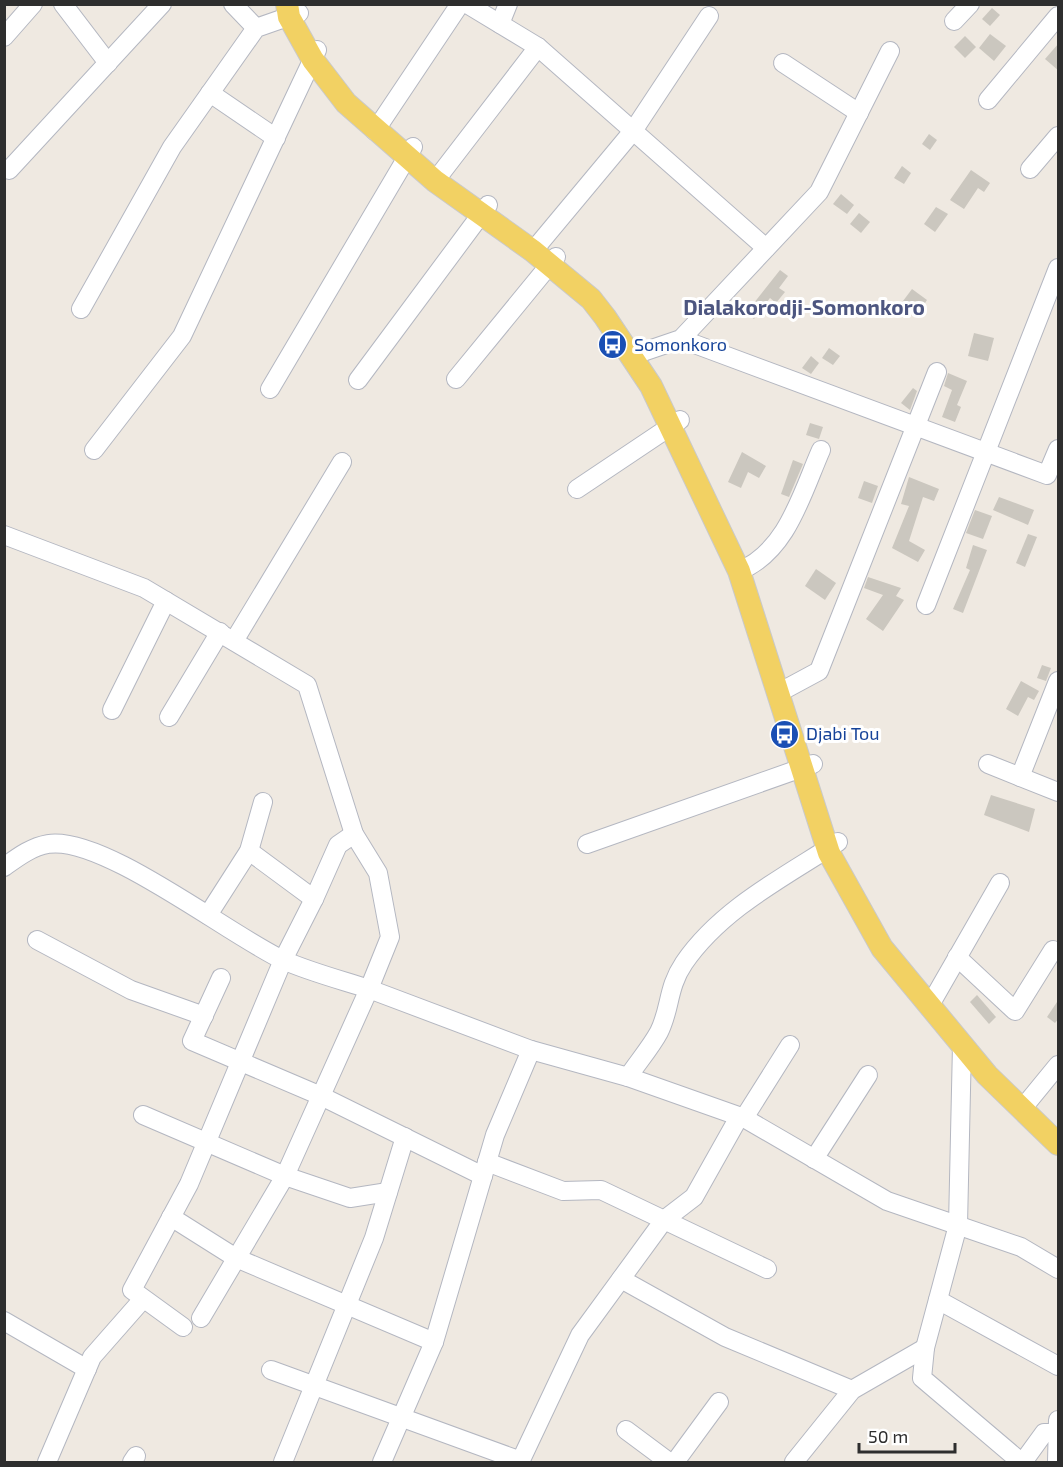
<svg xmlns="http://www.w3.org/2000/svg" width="1063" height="1467" font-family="'Exo 2',sans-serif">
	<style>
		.building { fill: #cbc7bf }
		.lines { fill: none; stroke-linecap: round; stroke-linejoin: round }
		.minor-casing { stroke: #b4b7c1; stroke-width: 20 }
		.major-casing { stroke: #c9c9c9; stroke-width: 24 }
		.minor { stroke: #fff; stroke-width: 18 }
		.major { stroke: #f2d163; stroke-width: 22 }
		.labels { text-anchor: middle; stroke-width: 6; stroke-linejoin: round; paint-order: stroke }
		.transit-label { font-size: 18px; fill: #164399; stroke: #fff; text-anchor: start }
		.quarter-label { font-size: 21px; font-weight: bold; fill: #4d5680; stroke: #fff }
	</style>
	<rect width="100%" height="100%" fill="#efe9e1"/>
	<!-- building -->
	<g class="building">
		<polygon points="992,8 1000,15 990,26 982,19"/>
		<polygon points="990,34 1006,46 994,61 979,48"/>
		<polygon points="965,36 976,47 965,58 954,47"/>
		<polygon points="1059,43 1059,71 1045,59"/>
		<polygon points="929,134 937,140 930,150 922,144"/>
		<polygon points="902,166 911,173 904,184 894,178"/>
		<polygon points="971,170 990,183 984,192 978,188 964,209 950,200"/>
		<polygon points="841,194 854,205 847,214 833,204"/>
		<polygon points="936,207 948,214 935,232 924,224"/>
		<polygon points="859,213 870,222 861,233 850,224"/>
		<polygon points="780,270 788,276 779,288 785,292 776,303 770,298 754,319 746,313"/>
		<polygon points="912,289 927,300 919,312 903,301"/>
		<polygon points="974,333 994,338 988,361 968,356"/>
		<polygon points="829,348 840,356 833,365 822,358"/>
		<polygon points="811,356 819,363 811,374 802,368"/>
		<polygon points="948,373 967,381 957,405 961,407 955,422 942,417 952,390 944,386"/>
		<polygon points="913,388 917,391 910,410 901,403"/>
		<polygon points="810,423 823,427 819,439 806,435"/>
		<polygon points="742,452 766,466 759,478 748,472 741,488 728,482"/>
		<polygon points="793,460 803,464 789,497 781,494"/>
		<polygon points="909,477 939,489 934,501 923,497 909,541 925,550 918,562 892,548 909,506 901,504"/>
		<polygon points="864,481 878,486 872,503 858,498"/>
		<polygon points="999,497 1034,510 1028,525 993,510"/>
		<polygon points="975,510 992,516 983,539 966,533"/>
		<polygon points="1028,534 1037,537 1025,567 1016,563"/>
		<polygon points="973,545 987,550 963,613 953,609 970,570 966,568"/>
		<polygon points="816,569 836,583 825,600 805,586"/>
		<polygon points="868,577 901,588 896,596 904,600 883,631 866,619 883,595 864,588"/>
		<polygon points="1042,665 1051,668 1046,681 1037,678"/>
		<polygon points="1021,681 1039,691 1034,700 1028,697 1018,716 1006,709"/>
		<polygon points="991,795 1035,809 1029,832 984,815"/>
		<polygon points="977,995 996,1017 989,1024 970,1002"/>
		<polygon points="1059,999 1059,1018 1055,1023 1047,1017"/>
	</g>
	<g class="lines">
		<defs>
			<g id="minor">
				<polyline points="63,4 108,63"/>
				<polyline points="233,4 256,28"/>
				<polyline points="467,4 538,47 766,248"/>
				<polyline points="954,21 970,4"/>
				<polyline points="500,24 508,4"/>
				<polyline points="4,37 33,4"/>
				<polyline points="783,63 859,113"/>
				<polyline points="210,93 276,138"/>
				<polyline points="988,100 1058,16"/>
				<polyline points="375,131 460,4"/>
				<polyline points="1030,169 1058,136"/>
				<polyline points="9,170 162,4"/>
				<polyline points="435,181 538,47"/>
				<polyline points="533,251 633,131 709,16"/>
				<polyline points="81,309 172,147 256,28 299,13"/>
				<polyline points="681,339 1047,475 1058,449"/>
				<polyline points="631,356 681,339 819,192 890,51"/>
				<polyline points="456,379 556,257"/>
				<polyline points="358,380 488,205"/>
				<polyline points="270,389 413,147"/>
				<polyline points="94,450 182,336 317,50"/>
				<polyline points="577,489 680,420"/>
				<polyline points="4,535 144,588 307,685 354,834 378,873 390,937 369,989 531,1050 628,1077 744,1118 887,1201 1021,1247 1058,1269"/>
				<path d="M739,571C787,552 802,493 821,450"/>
				<polyline points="926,605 1058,268"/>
				<polyline points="234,641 342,462"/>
				<polyline points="780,692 819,671 937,372"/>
				<polyline points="112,710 166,601"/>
				<polyline points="169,717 220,632"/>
				<polyline points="988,764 1058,792"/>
				<polyline points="1020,777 1058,681"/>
				<polyline points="587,844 813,764"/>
				<polyline points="249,851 314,899"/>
				<path d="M4,867C18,857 31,847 48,844C103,835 229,935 283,960C310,972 341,980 369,989L285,1176L201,1318"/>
				<polyline points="208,915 249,851 263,802"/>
				<polyline points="37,940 131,990 204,1016"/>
				<polyline points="957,957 1015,1011 1053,950"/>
				<polyline points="221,978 192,1041 321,1096 483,1176"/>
				<polyline points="930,1005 1000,883"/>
				<polyline points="962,1045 958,1225 925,1348 922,1378 1021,1462"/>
				<path d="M628,1077C638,1062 651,1047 659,1032C671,1008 667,988 684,963C721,909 784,877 838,842"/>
				<polyline points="1022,1109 1058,1065"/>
				<polyline points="143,1115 285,1176 350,1198 388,1192"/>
				<polyline points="744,1118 790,1045"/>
				<polyline points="814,1159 868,1075"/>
				<polyline points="487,1162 563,1191 601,1190 767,1269"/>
				<polyline points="171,1217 236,1258 434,1342"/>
				<polyline points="621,1279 725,1337 852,1390"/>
				<polyline points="938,1300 1058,1366"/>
				<polyline points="4,1321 87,1369"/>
				<polyline points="183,1327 132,1290 189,1184 283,960 314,899 338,845 354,834"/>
				<polyline points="271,1370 521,1461"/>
				<polyline points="626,1430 669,1462"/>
				<polyline points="47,1462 92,1357 143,1299"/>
				<polyline points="132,1462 136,1456"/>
				<polyline points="283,1462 374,1238 405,1137"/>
				<polyline points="382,1462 434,1342 495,1135 531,1050"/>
				<polyline points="520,1462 580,1335 664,1220 694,1197 739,1117"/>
				<polyline points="675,1462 719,1402"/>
				<polyline points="794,1462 852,1390 925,1348"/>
				<polyline points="1023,1462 1044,1433 1057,1433"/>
				<polyline points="1057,1462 1058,1420"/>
			</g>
			<polyline id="major" points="287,4 289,17 313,60 346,103 435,181 533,251 591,299 605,317 651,386 739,571 829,853 882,948 987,1075 1058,1144"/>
		</defs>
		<!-- minor casing -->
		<use href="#minor" class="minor-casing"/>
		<!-- major casing -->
		<use href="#major" class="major-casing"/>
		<!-- minor -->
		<use href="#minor" class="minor"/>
		<!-- major -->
		<use href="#major" class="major"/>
	</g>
	<!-- icons -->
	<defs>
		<symbol id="bus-disc" viewBox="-11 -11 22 22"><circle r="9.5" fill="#1a4fb4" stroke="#fff"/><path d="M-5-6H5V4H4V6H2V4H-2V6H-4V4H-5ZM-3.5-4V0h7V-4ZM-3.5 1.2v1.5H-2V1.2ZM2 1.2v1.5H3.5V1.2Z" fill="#fff"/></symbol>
	</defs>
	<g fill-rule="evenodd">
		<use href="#bus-disc" x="596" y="328" width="33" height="33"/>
		<use href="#bus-disc" x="768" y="718" width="33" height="33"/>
	</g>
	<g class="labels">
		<!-- transit labels -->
		<g class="transit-label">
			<text x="634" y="351">Somonkoro</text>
			<text x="806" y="740">Djabi Tou</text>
		</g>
		<!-- quarter labels -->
		<g class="quarter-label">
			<text x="804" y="315">Dialakorodji-Somonkoro</text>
		</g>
	</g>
	<!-- border -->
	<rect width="1063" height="1467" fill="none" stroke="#2e2e2e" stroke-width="12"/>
	<!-- scale -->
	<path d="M859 1443v9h96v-9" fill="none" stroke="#2e2e2e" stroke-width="3"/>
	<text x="868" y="1443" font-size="18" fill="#2e2e2e" stroke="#ffffff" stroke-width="4.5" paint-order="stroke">50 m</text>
</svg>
